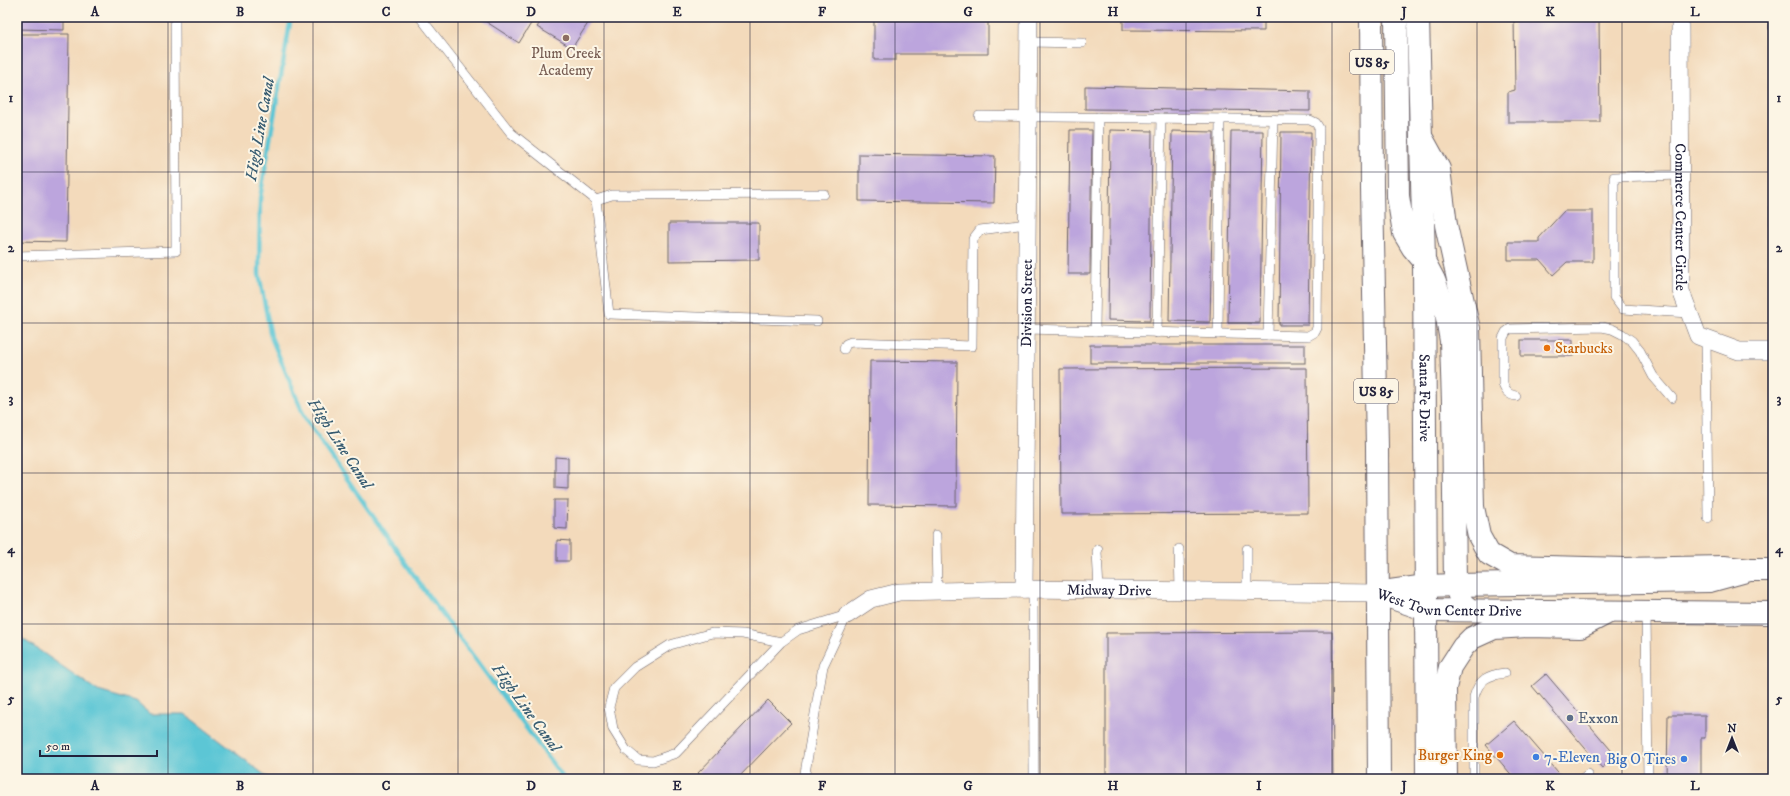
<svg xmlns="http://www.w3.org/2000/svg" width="1790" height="796" font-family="'IM FELL DW Pica',serif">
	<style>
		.water { fill: #5bc6d5; stroke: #3e7488 }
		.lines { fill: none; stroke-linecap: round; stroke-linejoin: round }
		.stream { stroke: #5bc6d5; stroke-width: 4.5 }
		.building { fill: #bca5dd }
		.service-casing { stroke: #6b6268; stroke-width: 10 }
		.minor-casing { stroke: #6b6268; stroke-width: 18 }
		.tertiary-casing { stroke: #6b6268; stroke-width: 24 }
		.trunk-casing { stroke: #6b6268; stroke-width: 24 }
		.service { stroke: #fff; stroke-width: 9 }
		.minor { stroke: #fff; stroke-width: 17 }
		.tertiary { stroke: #fff; stroke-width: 22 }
		.trunk { stroke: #fff; stroke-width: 22 }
		.grid { fill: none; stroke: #22223b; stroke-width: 1; stroke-opacity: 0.55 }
		.education-dot { fill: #8d6e63; stroke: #fcf5e5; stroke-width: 1.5 }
		.food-dot { fill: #e8710a; stroke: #fcf5e5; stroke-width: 1.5 }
		.service-dot { fill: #5c6f8a; stroke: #fcf5e5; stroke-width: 1.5 }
		.shop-dot { fill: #3f7fe0; stroke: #fcf5e5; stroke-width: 1.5 }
		.labels { text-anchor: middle; stroke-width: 4; stroke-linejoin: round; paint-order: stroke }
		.shield { fill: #fcf5e5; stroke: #63616e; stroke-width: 1 }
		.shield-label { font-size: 14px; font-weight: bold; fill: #22223b }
		.education-label { font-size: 15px; fill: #785e54; stroke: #fcf5e5 }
		.street-label { font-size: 15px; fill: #22223b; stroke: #fcf5e5 }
		.food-label { font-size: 15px; fill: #c56008; stroke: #fcf5e5; text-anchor: start }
		.service-label { font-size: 15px; fill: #4e5e75; stroke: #fcf5e5; text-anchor: start }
		.shop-label { font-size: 15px; fill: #366cbe; stroke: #fcf5e5; text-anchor: start }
		.water-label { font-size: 16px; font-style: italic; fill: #365b71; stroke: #fcf5e5 }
		.neatline { fill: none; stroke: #22223b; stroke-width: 1.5 }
		.grid-label { font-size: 13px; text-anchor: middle; font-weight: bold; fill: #22223b }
	</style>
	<rect width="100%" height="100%" fill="#fcf5e5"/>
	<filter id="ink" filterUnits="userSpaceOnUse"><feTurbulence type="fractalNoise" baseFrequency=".025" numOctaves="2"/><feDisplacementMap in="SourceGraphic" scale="8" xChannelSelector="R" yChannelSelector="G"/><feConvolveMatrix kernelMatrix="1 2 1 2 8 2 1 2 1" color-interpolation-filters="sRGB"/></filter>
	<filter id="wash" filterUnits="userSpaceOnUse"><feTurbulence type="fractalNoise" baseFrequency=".012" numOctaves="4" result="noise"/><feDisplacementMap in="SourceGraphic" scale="16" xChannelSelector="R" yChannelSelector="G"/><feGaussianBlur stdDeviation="0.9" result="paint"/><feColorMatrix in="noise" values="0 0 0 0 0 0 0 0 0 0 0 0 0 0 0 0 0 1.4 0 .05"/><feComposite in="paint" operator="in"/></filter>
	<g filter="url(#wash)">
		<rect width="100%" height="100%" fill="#f3dabb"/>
		<!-- water -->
		<polygon class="water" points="17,635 98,691 136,702 150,714 185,714 270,779 17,779"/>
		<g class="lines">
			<!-- stream -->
			<polyline class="stream" points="291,17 260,198 259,274 271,337 305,418 422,587 564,779"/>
		</g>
		<g id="blocks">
			<!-- building -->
			<g class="building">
				<polygon points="17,17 64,17 64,30 17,29"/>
				<polygon points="484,17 535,17 519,43 482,19"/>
				<polygon points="544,17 592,17 572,48 537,27"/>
				<polygon points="874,17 988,17 988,54 896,54 896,60 874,60"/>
				<polygon points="1123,17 1264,17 1264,31 1123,30"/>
				<polygon points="1514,17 1599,17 1600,122 1508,122 1508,92 1515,90"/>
				<rect x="1769" y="17" width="4" height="12"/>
				<polygon points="17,34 69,34 66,242 17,241"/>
				<polygon points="1085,86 1310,91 1310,111 1085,109"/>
				<polygon points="1070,130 1092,130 1090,274 1068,274"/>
				<polygon points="1110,130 1152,131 1150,321 1108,320"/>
				<polygon points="1172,131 1214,132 1210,322 1169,321"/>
				<polygon points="1231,131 1263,131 1260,323 1228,323"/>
				<polygon points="1281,132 1311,132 1308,325 1279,325"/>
				<polygon points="859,154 995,156 994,203 859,201"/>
				<rect x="1770" y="202" width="3" height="63"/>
				<polygon points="1564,211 1593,211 1593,262 1567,262 1553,275 1540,260 1508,260 1508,242 1539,242 1539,238"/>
				<polygon points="669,223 759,223 759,260 669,261"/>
				<rect x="1521" y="340" width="52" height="16"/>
				<rect x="1090" y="345" width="215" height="18"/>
				<polygon points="870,361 957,362 956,506 869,505"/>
				<polygon points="1307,368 1308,513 1061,514 1060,369"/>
				<polygon points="555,457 568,458 568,489 555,488"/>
				<polygon points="554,500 568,500 567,529 554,528"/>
				<polygon points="557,540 570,541 570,561 557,561"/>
				<polygon points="1332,632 1333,779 1106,779 1106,633"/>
				<polygon points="1546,674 1616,756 1602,768 1532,686"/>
				<polygon points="768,700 791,723 737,779 704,779 698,773"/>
				<polygon points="1668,715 1705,715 1705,738 1701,738 1701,779 1667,779"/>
				<polygon points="1514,721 1564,779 1515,779 1486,745"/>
			</g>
		</g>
	</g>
	<g filter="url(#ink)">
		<use href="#blocks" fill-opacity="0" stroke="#6b6268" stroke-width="1"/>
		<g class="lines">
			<defs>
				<g id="service">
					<polyline points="420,17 511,133 596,200"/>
					<polyline points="1028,42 1082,43"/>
					<polyline points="979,116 1310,120 1316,123 1319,128 1317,328 1315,332 1308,336 1026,329"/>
					<polyline points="1681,175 1614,177 1614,297 1623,309 1689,313"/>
					<polyline points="17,256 176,251 175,17"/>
					<polyline points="817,321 609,314 596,200 612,195 824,194"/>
					<polyline points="1095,331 1098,117"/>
					<polyline points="1157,333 1161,118"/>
					<polyline points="1218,334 1220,119"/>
					<polyline points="1268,335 1273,119"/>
					<polyline points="1706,339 1708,518"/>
					<polyline points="844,349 846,344 851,342 972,346 973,239 980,230 1027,224"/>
					<path d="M1516,396C1508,395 1505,391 1503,384V338L1506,332L1510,329L1602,327L1612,329L1622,334L1632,341L1640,351L1653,376L1672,398"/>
					<polyline points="936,535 937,591"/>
					<polyline points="1098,549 1097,552 1099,590"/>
					<polyline points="1179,549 1180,590"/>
					<polyline points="1247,549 1247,591"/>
					<polyline points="1033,589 1034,779"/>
					<polyline points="1646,613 1648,779"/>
					<polyline points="781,642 743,634 712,633 670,645 635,667 614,688 609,707 613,729 626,750 638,760 653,761 676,753 781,642 798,630 847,615"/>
					<polyline points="804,779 823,666 847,615"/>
					<path d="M1474,779V697C1479,679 1488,675 1505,673"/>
					<polyline points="1582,779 1588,774"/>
				</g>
				<g id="minor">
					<path id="s1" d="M1680,17L1681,291L1698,336L1739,351H1773"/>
					<path id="s2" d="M1024,589L1029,17"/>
					<path id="s3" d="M847,615L871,599L899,592L1024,589L1378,593"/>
				</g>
				<g id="tertiary">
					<polyline points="1383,592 1426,586 1455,585 1710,581 1750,570 1773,570"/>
					<path id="s4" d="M1378,593L1427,610L1773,613"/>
				</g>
				<g id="trunk">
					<polyline points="1371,17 1372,189 1377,447 1379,779"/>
					<polyline points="1396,17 1398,196 1404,233 1413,248 1424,261 1434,280 1446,312 1451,341 1453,403 1455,585 1462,603 1469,609"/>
					<path id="s5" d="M1418,17L1424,261L1427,779"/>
					<polyline points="1423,140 1439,169 1446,225 1469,329 1473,507 1479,536 1489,554 1510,566 1624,569 1724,567 1750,570"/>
					<polyline points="1446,779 1445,688 1450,667 1463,647 1472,638 1494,628 1527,626 1580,627 1609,612"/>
				</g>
			</defs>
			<!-- service casing -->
			<use href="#service" class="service-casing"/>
			<!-- minor casing -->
			<use href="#minor" class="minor-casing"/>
			<!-- tertiary casing -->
			<use href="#tertiary" class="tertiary-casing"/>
			<!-- trunk casing -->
			<use href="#trunk" class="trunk-casing"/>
			<!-- service -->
			<use href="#service" class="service"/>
			<!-- minor -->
			<use href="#minor" class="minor"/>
			<!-- tertiary -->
			<use href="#tertiary" class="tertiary"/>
			<!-- trunk -->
			<use href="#trunk" class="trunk"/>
		</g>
	</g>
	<!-- grid -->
	<path class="grid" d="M168,17V779M313,17V779M458,17V779M604,17V779M750,17V779M895,17V779M1040,17V779M1186,17V779M1332,17V779M1477,17V779M1622,17V779M17,172H1773M17,323H1773M17,473H1773M17,624H1773"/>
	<!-- markers -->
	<circle class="education-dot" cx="566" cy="38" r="4"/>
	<g class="food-dot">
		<circle cx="1547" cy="348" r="4"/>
		<circle cx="1500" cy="755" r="4"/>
	</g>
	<circle class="service-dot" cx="1570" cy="718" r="4"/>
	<g class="shop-dot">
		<circle cx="1536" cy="757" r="4"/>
		<circle cx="1684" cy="759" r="4"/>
	</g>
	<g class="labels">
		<!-- shield labels -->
		<g class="shield">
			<rect x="1350" y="50" width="44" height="24" rx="3"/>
			<rect x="1354" y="379" width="44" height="24" rx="3"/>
		</g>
		<g class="shield-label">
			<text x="1372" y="67">US 85</text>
			<text x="1376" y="396">US 85</text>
		</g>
		<!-- education labels -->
		<g class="education-label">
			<text x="566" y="58">Plum Creek<tspan x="566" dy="17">Academy</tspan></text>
		</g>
		<!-- street labels -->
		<g class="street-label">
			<text dy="5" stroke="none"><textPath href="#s1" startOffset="200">Commerce Center Circle</textPath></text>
			<text dy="5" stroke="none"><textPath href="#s2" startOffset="286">Division Street</textPath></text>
			<text dy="5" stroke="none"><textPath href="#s5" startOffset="381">Santa Fe Drive</textPath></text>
			<text dy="5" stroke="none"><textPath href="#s3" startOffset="268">Midway Drive</textPath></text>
			<text dy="5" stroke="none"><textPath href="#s4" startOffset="73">West Town Center Drive</textPath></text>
		</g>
		<!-- food labels -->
		<g class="food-label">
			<text x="1555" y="353">Starbucks</text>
			<text x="1492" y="760" text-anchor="end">Burger King</text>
		</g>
		<!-- service labels -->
		<g class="service-label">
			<text x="1578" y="723">Exxon</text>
		</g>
		<!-- shop labels -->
		<g class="shop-label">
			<text x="1544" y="762">7-Eleven</text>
			<text x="1676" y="764" text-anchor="end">Big O Tires</text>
		</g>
		<!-- water labels -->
		<g class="water-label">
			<text transform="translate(259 129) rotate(-80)" y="6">High Line Canal</text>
			<text transform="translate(341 443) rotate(57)" y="6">High Line Canal</text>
			<text transform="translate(527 707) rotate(54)" y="6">High Line Canal</text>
		</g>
	</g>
	<!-- margin -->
	<rect width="1790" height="796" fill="none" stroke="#fcf5e5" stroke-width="44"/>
	<!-- north arrow -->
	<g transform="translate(1732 738)" stroke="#fcf5e5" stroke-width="3" paint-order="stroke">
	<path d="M0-3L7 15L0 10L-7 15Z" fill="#22223b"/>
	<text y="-6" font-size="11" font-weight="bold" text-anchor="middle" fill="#22223b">N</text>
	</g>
	<!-- scale -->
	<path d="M40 750v6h117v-6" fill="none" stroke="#22223b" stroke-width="2"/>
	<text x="46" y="750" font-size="12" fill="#22223b" stroke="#fcf5e5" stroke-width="3" paint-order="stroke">50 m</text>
	<rect x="22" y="22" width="1746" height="752" class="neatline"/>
	<g class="grid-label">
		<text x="95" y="16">A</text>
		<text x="240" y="16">B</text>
		<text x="386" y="16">C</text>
		<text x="531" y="16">D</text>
		<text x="677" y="16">E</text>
		<text x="822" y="16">F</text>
		<text x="968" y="16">G</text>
		<text x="1113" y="16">H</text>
		<text x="1259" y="16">I</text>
		<text x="1404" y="16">J</text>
		<text x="1550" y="16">K</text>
		<text x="1695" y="16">L</text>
		<text x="11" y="102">1</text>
		<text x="1779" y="102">1</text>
		<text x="11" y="252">2</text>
		<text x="1779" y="252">2</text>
		<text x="11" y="403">3</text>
		<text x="1779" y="403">3</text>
		<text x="11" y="553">4</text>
		<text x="1779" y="553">4</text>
		<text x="11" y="703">5</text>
		<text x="1779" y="703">5</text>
		<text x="95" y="790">A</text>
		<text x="240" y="790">B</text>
		<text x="386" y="790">C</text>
		<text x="531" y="790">D</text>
		<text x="677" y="790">E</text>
		<text x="822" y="790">F</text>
		<text x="968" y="790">G</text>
		<text x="1113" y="790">H</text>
		<text x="1259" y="790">I</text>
		<text x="1404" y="790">J</text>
		<text x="1550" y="790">K</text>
		<text x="1695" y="790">L</text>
	</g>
</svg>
